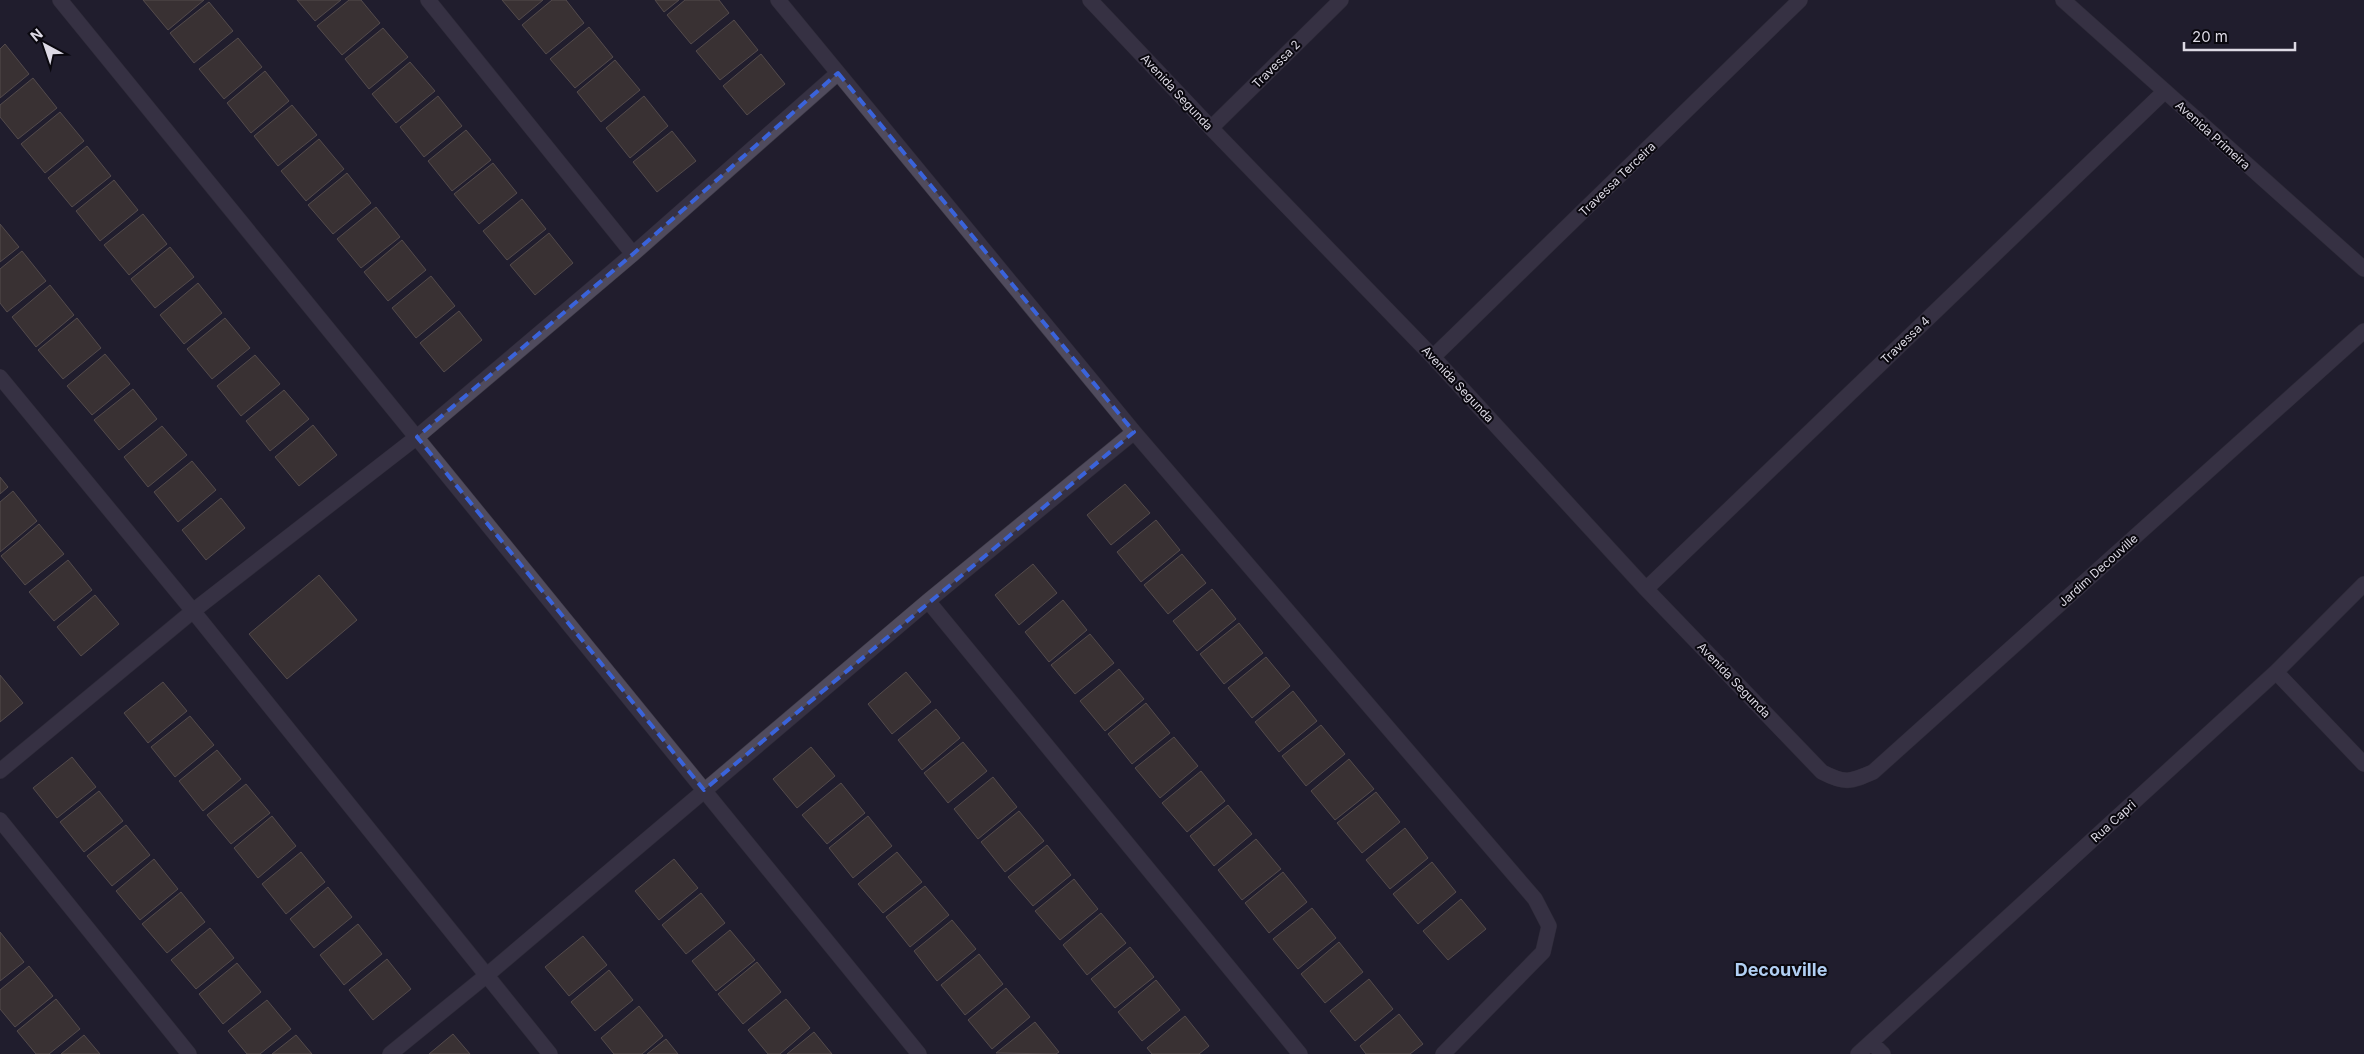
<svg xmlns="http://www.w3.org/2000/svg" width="2364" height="1054" font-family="Inter,sans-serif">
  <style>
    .building { fill: #584b3b; stroke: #908271 }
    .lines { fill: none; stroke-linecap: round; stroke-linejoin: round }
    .minor-casing { stroke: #3d3a46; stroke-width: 16 }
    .minor { stroke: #504b5d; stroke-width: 15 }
    .marked { fill: none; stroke: #3a63da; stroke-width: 4; stroke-dasharray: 10 6; stroke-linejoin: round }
    .labels { text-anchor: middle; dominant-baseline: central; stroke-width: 4; stroke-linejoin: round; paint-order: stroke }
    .street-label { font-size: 12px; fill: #dddae5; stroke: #0a080f }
    .district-label { font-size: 18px; font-weight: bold; fill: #b1cff3; stroke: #0a080f }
  </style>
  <rect width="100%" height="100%" fill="#211d2d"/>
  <path class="building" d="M143 0H204L168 30Z
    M297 0H341L315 21Z
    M349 0H361L380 23 342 55 317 26Z
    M502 0H543L519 20Z
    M552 0H566L584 23 546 54 522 25Z
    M655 0H679L664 12Z
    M685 0H719L729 13 691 44 667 15Z
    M209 2 233 31 194 63 170 33Z
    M734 20 758 50 720 80 696 51Z
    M589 27 613 57 575 88 550 59Z
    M383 28 408 57 369 89 345 59Z
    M238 38 262 67 224 99 199 69Z
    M5 44 29 74 0 98V49Z
    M761 54 785 84 747 115 723 86Z
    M615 60 640 90 601 122 577 92Z
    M410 62 435 91 396 123 372 94Z
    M265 71 289 101 251 133 227 103Z
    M33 78 57 108 18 139 0 117V105Z
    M438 96 462 126 424 157 400 127Z
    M644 96 668 126 630 158 606 128Z
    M292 105 317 135 278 166 254 136Z
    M60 112 84 141 45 173 21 144Z
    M466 130 491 160 452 191 428 161Z
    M672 131 696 161 657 192 633 162Z
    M319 139 344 169 306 201 281 171Z
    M87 146 111 176 72 207 48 178Z
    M493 163 517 193 479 224 454 194Z
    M347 173 371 203 333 234 308 205Z
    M114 180 138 210 100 241 76 211Z
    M522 199 546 229 507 260 483 231Z
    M376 207 400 237 361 268 337 239Z
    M143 214 167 244 129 275 104 245Z
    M0 224 19 247 0 262Z
    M549 233 573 263 535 295 510 265Z
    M402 240 426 270 388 301 364 272Z
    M170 247 194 277 155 308 131 279Z
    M22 251 46 281 7 312 0 303V269Z
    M431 276 455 306 416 338 392 308Z
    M198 283 222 313 184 344 160 315Z
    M50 285 74 315 36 347 12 317Z
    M459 311 482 340 444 372 420 343Z
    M77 318 101 348 63 379 38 350Z
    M225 318 250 348 212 379 187 349Z
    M105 354 130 384 92 415 67 386Z
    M255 355 280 384 241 416 217 386Z
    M133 389 157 419 119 450 94 420Z
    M284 390 309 419 270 451 246 421Z
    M313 425 337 455 299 486 275 457Z
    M162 426 187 455 148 487 124 457Z
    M192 461 216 490 178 522 154 492Z
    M0 477 8 487 0 494Z
    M1125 484 1150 513 1111 545 1087 515Z
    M13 491 37 521 0 552V502Z
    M221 498 245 528 206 560 182 530Z
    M1156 520 1180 550 1141 582 1117 552Z
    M39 524 64 554 25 585 1 556Z
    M1182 554 1206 583 1168 614 1144 585Z
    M68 560 92 590 54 621 29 592Z
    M1033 564 1057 593 1019 625 995 595Z
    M319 575 357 620 287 679 249 634Z
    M1212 589 1236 619 1197 651 1173 621Z
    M95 595 119 624 81 656 57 627Z
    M1063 600 1087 630 1049 662 1025 632Z
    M1239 623 1263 653 1224 684 1200 654Z
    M1090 634 1114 663 1075 694 1051 665Z
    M1266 657 1290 686 1252 718 1228 688Z
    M1119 669 1144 699 1105 731 1080 701Z
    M906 672 931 702 892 734 868 704Z
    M0 675 23 703 0 722Z
    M163 682 187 711 148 743 124 713Z
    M1293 691 1317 721 1279 752 1255 722Z
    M1146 703 1170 733 1132 764 1108 734Z
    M936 709 960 738 922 770 898 740Z
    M190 716 214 745 175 777 151 747Z
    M1321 725 1345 754 1306 786 1282 756Z
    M1174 737 1198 766 1160 798 1135 768Z
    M963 742 987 771 948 803 924 773Z
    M811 747 835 776 797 808 773 779Z
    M217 750 241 779 203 811 179 781Z
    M72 757 96 787 57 818 33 788Z
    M1349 759 1374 789 1335 820 1311 791Z
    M1201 771 1225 801 1187 832 1162 803Z
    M993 777 1017 807 978 839 954 809Z
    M841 783 865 813 827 844 802 815Z
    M246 784 270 813 231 844 207 815Z
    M99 791 123 821 84 852 60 822Z
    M1376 792 1400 822 1362 853 1337 823Z
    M1228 805 1252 834 1214 866 1190 836Z
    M1019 811 1044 841 1005 872 981 842Z
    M272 816 296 846 258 878 234 848Z
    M868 816 892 846 853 878 829 848Z
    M126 825 150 855 112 886 87 856Z
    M1405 828 1428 858 1390 889 1366 860Z
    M1256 839 1281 869 1242 900 1218 870Z
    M1047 845 1071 875 1033 906 1008 877Z
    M301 852 325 882 286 914 262 884Z
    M897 852 922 882 883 913 858 884Z
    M154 859 178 889 140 920 116 891Z
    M674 859 698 888 659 920 635 891Z
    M1432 862 1456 892 1418 924 1393 894Z
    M1283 872 1307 902 1269 933 1245 903Z
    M1074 879 1098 909 1060 940 1035 911Z
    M925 886 949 915 910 947 886 917Z
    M328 887 352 917 314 948 290 919Z
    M181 892 205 922 167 953 142 924Z
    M701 893 725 923 686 954 662 925Z
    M1461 899 1486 929 1448 960 1423 931Z
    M1312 908 1336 938 1298 969 1273 939Z
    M1101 913 1126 943 1087 975 1063 945Z
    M952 920 976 949 937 981 914 951Z
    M358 924 382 954 344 985 320 955Z
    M210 928 234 958 196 989 171 960Z
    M730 930 755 960 716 991 692 961Z
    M0 932 24 962 0 981Z
    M583 936 607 965 569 996 545 967Z
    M1339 942 1363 972 1325 1003 1301 974Z
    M1130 947 1154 977 1115 1008 1091 979Z
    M979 954 1003 984 965 1015 941 985Z
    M387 959 411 989 373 1020 349 990Z
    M757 962 781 992 743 1024 718 994Z
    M237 963 261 992 223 1024 199 994Z
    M29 966 53 996 15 1027 0 1009V990Z
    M609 970 633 1000 595 1031 571 1002Z
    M1369 979 1393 1009 1355 1041 1330 1011Z
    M1156 980 1180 1010 1142 1041 1118 1012Z
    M1006 988 1030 1017 992 1049 968 1020Z
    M56 999 80 1029 49 1054H36L17 1031Z
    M786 999 810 1028 780 1054H768L748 1030Z
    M267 1000 291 1029 260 1054H247L228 1031Z
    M639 1006 663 1036 642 1054H614L601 1038Z
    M1399 1014 1423 1044 1410 1054H1366L1360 1046Z
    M1185 1016 1209 1046 1199 1054H1152L1147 1048Z
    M1035 1022 1059 1052 1056 1054 996 1053Z
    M814 1032 832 1054H787Z
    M453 1034 470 1054H429Z
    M84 1035 100 1054H61Z
    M296 1035 312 1054H272Z
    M666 1039 678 1054H647Z"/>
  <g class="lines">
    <defs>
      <path id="minor" d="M60 0 919 1054
        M428 0 633 254
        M778 0 1134 432 1535 899 1549 926 1543 952 1443 1054
        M1090 0 1211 128 1433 357 1646 589 1822 772C1845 784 1850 782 1873 772L2364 331
        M2063 0 2364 269
        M1211 128 1341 0
        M1433 357 1800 0
        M0 377 193 611 550 1054
        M1646 589 2165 91
        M928 601 1300 1054
        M2276 672 2364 764
        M0 771 193 611 417 437 633 254 838 73
        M0 820 189 1054
        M1871 1042 1883 1054
        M390 1054 487 975 928 601 1134 432
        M1858 1054 2276 672 2364 584"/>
    </defs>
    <use href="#minor" class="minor-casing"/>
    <use href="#minor" class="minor"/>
  </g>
  <path d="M0 0H2364V1054H0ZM838 73 1134 432 704 790 417 437 633 254Z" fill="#211d2d" fill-opacity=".55" fill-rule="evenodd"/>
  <path class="marked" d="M838 73 1134 432 704 790 417 437 633 254Z"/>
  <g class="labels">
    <g class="street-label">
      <text transform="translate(1276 64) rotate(-45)">Travessa 2</text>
      <text transform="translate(1177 92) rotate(47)">Avenida Segunda</text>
      <text transform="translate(2213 135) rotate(42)">Avenida Primeira</text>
      <text transform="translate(1617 179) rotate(-44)">Travessa Terceira</text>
      <text transform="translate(1905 340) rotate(-44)">Travessa 4</text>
      <text transform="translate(1458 384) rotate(47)">Avenida Segunda</text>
      <text transform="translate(2098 570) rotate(-42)">Jardim Decouville</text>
      <text transform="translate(1734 680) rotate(46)">Avenida Segunda</text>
      <text transform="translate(2113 821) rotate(-42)">Rua Capri</text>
    </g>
    <g class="district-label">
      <text x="1781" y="969">Decouville</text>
    </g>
  </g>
  <g transform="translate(45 45) rotate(320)" stroke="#0a080f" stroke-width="4" paint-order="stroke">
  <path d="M0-4L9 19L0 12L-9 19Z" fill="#dddae5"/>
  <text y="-8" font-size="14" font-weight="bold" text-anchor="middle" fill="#dddae5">N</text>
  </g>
  <path d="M2184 42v8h111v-8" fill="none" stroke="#dddae5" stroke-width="2.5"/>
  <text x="2192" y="42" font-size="15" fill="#dddae5" stroke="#0a080f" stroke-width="4" paint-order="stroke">20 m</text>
</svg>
